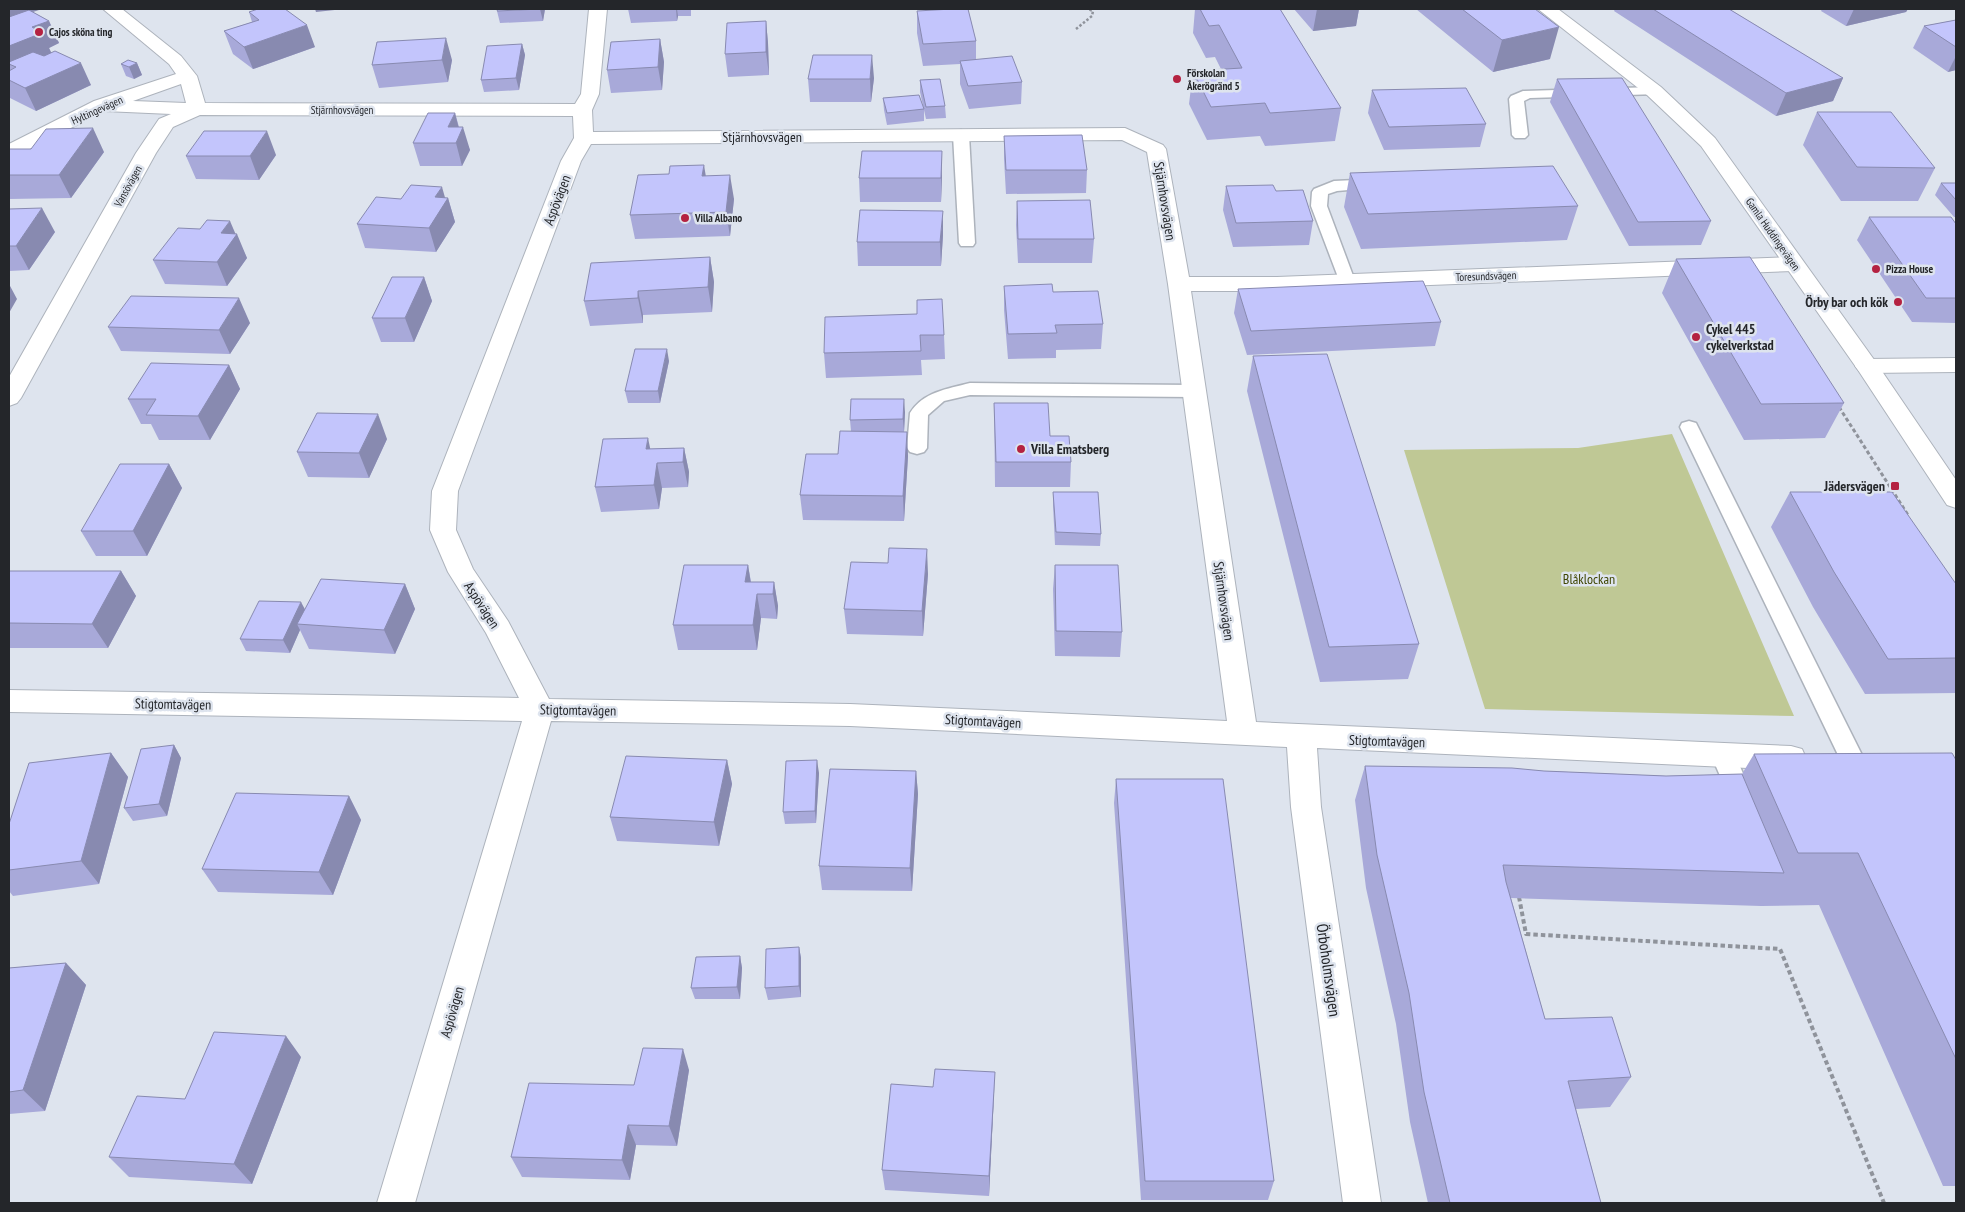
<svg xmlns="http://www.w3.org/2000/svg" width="1965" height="1212" font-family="'PT Sans Narrow',sans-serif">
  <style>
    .green { fill: #bfc895 }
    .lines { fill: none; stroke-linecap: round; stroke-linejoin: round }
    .lane-casing { stroke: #adb3bc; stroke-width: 3 }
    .street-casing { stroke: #adb3bc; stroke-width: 2 }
    .secondary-casing { stroke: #adb3bc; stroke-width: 2 }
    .path-far2 { stroke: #8f939b; stroke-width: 2.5; stroke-dasharray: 2.5 2; stroke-linecap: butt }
    .path-far1 { stroke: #8f939b; stroke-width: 3; stroke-dasharray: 4 2.5; stroke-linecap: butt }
    .path { stroke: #8f939b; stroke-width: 4; stroke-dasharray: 4.5 3; stroke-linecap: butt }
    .lane { fill: #fff; fill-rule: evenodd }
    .street { fill: #fff; fill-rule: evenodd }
    .secondary { fill: #fff; fill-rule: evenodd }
    .wall { fill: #a8a9d9 }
    .shaded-wall { fill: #888ab0 }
    .building { fill: #c3c5fc; stroke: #888ab0 }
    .poi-dot { fill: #b42241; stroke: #dee4ee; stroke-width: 2 }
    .labels { text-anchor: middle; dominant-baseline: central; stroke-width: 5; stroke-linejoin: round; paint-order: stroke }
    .far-poi-label { font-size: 11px; font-weight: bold; fill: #24262a; stroke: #dee4ee; text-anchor: start }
    .far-street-label { font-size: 11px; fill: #24262a; stroke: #dee4ee }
    .street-label { font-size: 14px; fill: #24262a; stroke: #dee4ee }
    .poi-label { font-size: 14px; font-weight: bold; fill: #24262a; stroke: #dee4ee; text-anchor: end }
    .park-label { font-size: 14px; fill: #3e4500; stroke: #dee4ee }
    .near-street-label { font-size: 16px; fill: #24262a; stroke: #dee4ee }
  </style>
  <rect width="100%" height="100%" fill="#dee4ee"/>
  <path class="green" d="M1672 434 1794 716 1485 709 1404 450 1578 448Z"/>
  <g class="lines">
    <defs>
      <path id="lane" d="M1654 87 1659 88 1661 91 1659 94 1530 98 1524 101 1528 135 1525 138H1515L1512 135 1509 99 1511 96 1523 91Z
        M961 130 966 132 969 135 975 243 973 246H961L959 243 953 135 956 132Z
        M1377 179 1383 181 1385 184 1383 187 1337 191 1328 194 1327 206 1355 281 1353 285H1341L1311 206 1312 192 1314 189 1334 181Z
        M970 383 1194 385 1201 387 1203 391 1201 395 1194 397 970 395 944 401 928 415 927 448 924 452 917 454 910 452 907 448 910 413C923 392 947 389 970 383Z
        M1689 421 1696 423 1865 761 1861 768 1853 770 1845 768 1841 761 1680 427 1682 423Z
        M1723 746 1731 748 1735 755 1755 801 1751 808 1743 811 1735 808 1731 801 1711 755 1715 748Z"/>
      <path id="street" d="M103 9H122L181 56 197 76 205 103 575 104 581 94 589 9H607L599 94 592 110 593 132 1125 128 1163 145 1166 149 1189 277H1277L1793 257 1801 259 1804 264 1801 269 1793 271 1277 291H1191L1256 722 1791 746 1802 749 1806 758 1802 767 1791 770 1317 748 1321 807 1381 1203H1343L1291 807 1287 747 850 726 551 721 415 1203H377L522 721 9 712V690L519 698 486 633 448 572 430 530 432 491 561 161 574 138 573 116 200 115 173 127 156 153 21 398 17 403 9 406V377L136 153 159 119 171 114 104 111 16 156 9 158V144L94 101 176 74 169 64ZM181 84 186 103 133 101ZM1122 140 1147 152 1168 284 1227 721 850 704 549 699 508 621 473 569 456 530 458 491 581 161 591 144Z
        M1956 358V372L1867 373 1859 371 1855 366 1859 361 1867 359Z"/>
      <path id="secondary" d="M1538 9H1558L1661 87 1715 138 1875 361 1956 480V508L1947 505 1858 370 1701 146 1647 95Z"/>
    </defs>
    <use href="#lane" class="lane-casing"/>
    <use href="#street" class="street-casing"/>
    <use href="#secondary" class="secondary-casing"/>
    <path class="path-far2" d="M1076 29 1092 16 1093 11 1088 9"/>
    <path class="path-far1" d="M1839 407 1908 515"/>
    <path class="path" d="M1519 897 1526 934 1780 949 1884 1203"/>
    <use href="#lane" class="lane"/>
    <use href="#street" class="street"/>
    <use href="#secondary" class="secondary"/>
  </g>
  <path class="wall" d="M9 9 33 12 49 21 59 43 49 48 51 53 91 85 36 111 10 98 9 96Z
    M545 9 543 21 500 23 497 11Z
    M628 9H691V16H678L677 21 631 23Z
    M1195 9H1280L1341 108 1335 141 1265 146 1260 136 1207 140 1189 104 1193 71 1221 69 1215 57 1206 58 1193 33Z
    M1294 9H1359L1356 26 1313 31Z
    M1416 9H1535L1550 59 1493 72Z
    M1615 9H1729L1843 78 1833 101 1776 116 1614 11Z
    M1822 9H1908L1906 12 1846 26 1821 11Z
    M917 11 976 41V60L1022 82 1021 104 969 109 960 84V64L923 66 917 33Z
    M249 12 315 47 253 69 233 54 224 31 252 22Z
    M1956 20V70L1948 72 1913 48 1924 26Z
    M766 21 768 43 769 75 728 77 725 54Z
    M660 39 664 62 662 90 611 93 607 70Z
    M377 42 452 60 448 82 379 88 372 65Z
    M522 44 525 55 519 90 484 92 481 80Z
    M137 63 142 75 134 79 126 76 121 64Z
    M874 78 871 102H810L808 79Z
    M1557 79 1711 221 1701 245 1629 246 1550 102Z
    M920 80 945 106 946 118 926 119 920 92Z
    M1372 90 1486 124 1480 147 1384 150 1368 113Z
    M883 98 924 109V121L887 125 884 110Z
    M1817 112 1935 168 1918 201H1841L1803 145Z
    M455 113 459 127 470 150 462 166H420L413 143Z
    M1004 136 1087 170 1086 193 1006 194 1004 159Z
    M9 150 104 152 71 198 9 199Z
    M276 155 259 180 196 179 186 156Z
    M1350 173 1578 206 1567 240 1361 249 1344 207Z
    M942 175 941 202H860L859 178Z
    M706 176 734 199 730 236 635 239 630 215Z
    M1941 183H1956V217H1954L1935 195Z
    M1226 186 1276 191 1313 221 1309 245 1233 247 1223 210Z
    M448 198 455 222 436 252 365 248 357 224 401 199Z
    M1017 201 1094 239 1092 263H1018L1016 225Z
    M9 209 55 232 29 270 9 271Z
    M1869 217 1956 224V323L1912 322 1857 240Z
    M235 234 247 258 227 286 165 284 153 260Z
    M943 235 941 266H858L857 242Z
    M710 257 714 282 712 312 643 315V323L590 326 584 301Z
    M1676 259 1844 403 1825 438 1744 440 1662 293Z
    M424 277 432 301 414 342H381L372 318Z
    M1004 286 1053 292 1103 324 1101 349 1056 350V358L1008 359 1004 310Z
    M1238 289 1441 322 1435 346 1247 355 1234 313Z
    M917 314 944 335 945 359 921 360 922 375 826 378 824 353Z
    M250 323 230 354 121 351 108 327Z
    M1253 356 1419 644 1408 679 1320 682 1247 391Z
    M669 361 660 403H628L625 391Z
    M229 365 240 389 210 440H159L151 424H141L128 399Z
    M994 403 1050 436 1071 462 1070 487H995Z
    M905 412 904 432 908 456 904 521 803 520 800 495 838 454 851 431 850 420Z
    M387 439 369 478 308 477 297 452Z
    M684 448 689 472 688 487 662 488 659 509 601 512 595 487 650 449Z
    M169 464 182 488 147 556H96L81 531Z
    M1053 492 1101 534 1100 546 1055 545 1053 505Z
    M1790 492 1956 584V693L1865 694 1813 607 1771 527Z
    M748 565 751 582H774L778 606 777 619 761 618 757 650H678L673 625Z
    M1055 565 1122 632 1120 657 1055 656 1053 589Z
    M9 571H121L136 596 108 648H9Z
    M928 574 923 636 847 634 844 609Z
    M405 584 415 609 395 654 309 649 300 630 290 653 246 651 240 639 305 609Z
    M174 745 181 758 167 816 133 821 124 808Z
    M111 753 128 777 99 884 13 896 9 891V824Z
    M1754 754 1956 760V1186H1943L1819 905 1761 906 1511 898 1545 1019 1631 1077 1610 1107 1576 1109 1601 1203H1428L1410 1122 1396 1024 1366 888 1355 800 1365 766 1544 771 1666 776 1742 774Z
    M727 760 732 784 719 846 617 841 610 817Z
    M916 771 918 794 912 891 822 890 819 866Z
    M819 773 816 823 785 824 783 812Z
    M1116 779 1274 1181 1268 1200H1141L1114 803Z
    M349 796 361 820 333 895 218 892 202 869Z
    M799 947 801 958V997L768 1000 765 988Z
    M740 956 742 968 740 999H695L691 988Z
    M66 963 86 985 45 1111 9 1114V968Z
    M301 1057 252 1184 129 1177 109 1157 185 1099Z
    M689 1070 677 1146 636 1145 630 1180 522 1177 511 1157 634 1085Z
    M994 1094 989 1196 885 1190 882 1170Z"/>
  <path class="shaded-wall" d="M9 9H42L9 20Z
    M315 9H344L316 12Z
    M540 9H545L543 21Z
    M676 9H677L678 16 677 21Z
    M1317 9H1359L1356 26 1313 31Z
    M1854 9H1908L1906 12 1846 26Z
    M49 21 59 43 49 48 53 56 16 67 9 64V46L32 27Z
    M766 21 768 43 769 75 766 52Z
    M307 25 315 47 253 69 244 47Z
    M1559 27 1550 59 1493 72 1502 40Z
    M446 38 452 60 448 82 442 60Z
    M660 39 664 62 662 90 658 67Z
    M522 44 525 55 519 90 516 78Z
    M872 55 874 78 871 102 870 79Z
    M1956 56V70L1948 72Z
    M81 63 91 85 36 111 25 88Z
    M137 63 142 75 134 79 129 67Z
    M1843 78 1833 101 1776 116 1786 93Z
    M455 113 460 133 463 127 470 150 462 166 456 143 448 127Z
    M93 128 104 152 71 198 59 175Z
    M267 131 276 155 259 180 250 156Z
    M942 151V175L941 202V178Z
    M704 165 708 189 702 176Z
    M730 175 734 199 730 236 726 212Z
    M442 187 446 201 448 198 455 222 436 252 429 228 435 197Z
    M42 208 55 232 29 270 16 246Z
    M943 211V235L941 266 940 242Z
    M230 221 236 235 237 234 247 258 227 286 217 262 221 233Z
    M710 257 714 282 712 312 708 287Z
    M424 277 432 301 414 342 405 318Z
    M9 284 17 299 9 313Z
    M638 291 643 315V323L638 298Z
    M239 298 250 323 230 354 219 330Z
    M667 349 669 361 660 403 658 391Z
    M229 365 240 389 210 440 198 416Z
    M904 399 905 412 904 432 903 419Z
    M378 414 387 439 369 478 359 453Z
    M907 432 908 456 904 521 903 496Z
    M648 438 653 462 646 449Z
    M684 448 689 472 688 487 683 462Z
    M657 463 662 488 659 509 654 485Z
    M169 464 182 488 147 556 133 531Z
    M927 549 928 574 923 636 922 611Z
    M748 565 752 590 745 582Z
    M121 571 136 596 108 648 92 624Z
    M774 582 778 606 777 619 773 594Z
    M405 584 415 609 395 654 384 630Z
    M757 594 761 618 757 650 753 625Z
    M301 602 308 615 297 624 300 630 290 653 283 640Z
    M174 745 181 758 167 816 159 804Z
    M111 753 128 777 99 884 81 861Z
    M727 760 732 784 719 846 714 822Z
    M817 760 819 773 816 823 815 811Z
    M916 771 918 794 912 891 910 868Z
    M349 796 361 820 333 895 319 872Z
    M799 947 801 958V997L799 986Z
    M740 956 742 968 740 999 737 987Z
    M66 963 86 985 45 1111 23 1090Z
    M286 1036 301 1057 252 1184 234 1164Z
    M683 1049 689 1070 677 1146 669 1126Z
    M995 1072 994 1094 989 1196V1176Z
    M628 1125 636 1145 630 1180 622 1160Z"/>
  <path class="building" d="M258 9H285L307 25 244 47 224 31 259 20 249 12Z
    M498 9H540L497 11Z
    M952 9H968L976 41 923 44 917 11Z
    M1200 9H1280L1341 108 1270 113 1265 103 1211 107 1193 71 1242 68 1219 25 1209 26Z
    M1462 9H1535L1559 27 1502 40Z
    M1653 9H1729L1843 78 1786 93Z
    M29 10 49 21 32 27 42 33 9 46V17Z
    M1956 20V47L1924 26Z
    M766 21V52L725 54 727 23Z
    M446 38 442 60 372 65 377 42Z
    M660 39 658 67 607 70 611 42Z
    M522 44 516 78 481 80 487 46Z
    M55 51 81 63 25 88 9 80V71L16 67 9 64V62L33 52 44 56Z
    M813 55H872L870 79H808Z
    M1012 56 1022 82 968 86 960 61Z
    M128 60 137 63 129 67 121 64Z
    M1622 78 1711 221 1638 222 1557 79Z
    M940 79 945 106 926 107 920 80Z
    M1466 88 1486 124 1389 127 1372 90Z
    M919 95 924 109 887 113 883 98Z
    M1817 112H1891L1935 168 1857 167Z
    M428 113H455L448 127H463L456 143H413Z
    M93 128 59 175H9V150L10 149H31L46 129Z
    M204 131H267L250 156H186Z
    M1082 135 1087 170H1006L1004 136Z
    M862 151H942L941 178H859Z
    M704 165 702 176 730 175 726 212 630 215 638 175 669 174 670 166Z
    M1553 166 1578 206 1368 214 1350 173Z
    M1941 183H1956V200Z
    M411 185 442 187 435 197 448 198 429 228 357 224 376 197 401 199Z
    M1273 185 1276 191 1303 190 1313 221 1236 223 1226 186Z
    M1090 200 1094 239H1018L1017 201Z
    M42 208 16 246H9V209Z
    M860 210 943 211 940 242H857Z
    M1869 217H1951L1956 224V298H1926Z
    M207 220 230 221 221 233 237 234 217 262 153 260 178 228 200 229Z
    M710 257 708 287 638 291V298L584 301 591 263Z
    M1750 257 1844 403 1761 404 1676 259Z
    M392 277H424L405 318H372Z
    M1423 281 1441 322 1251 331 1238 289Z
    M1052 284 1053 292 1098 291 1103 324 1055 325 1057 333 1008 334 1004 286Z
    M131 296 239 298 219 330 108 327Z
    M942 299 944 335H920L921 351 824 353 825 317 917 314V300Z
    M635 349H667L658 391H625Z
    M1327 354 1419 644 1329 647 1253 356Z
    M151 363 229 365 198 416 146 415 156 399H128Z
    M851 399H904L903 419 850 420Z
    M994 403H1048L1050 436H1069L1071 462H996Z
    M317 413 378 414 359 453 297 452Z
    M840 431 907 432 903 496 800 495 806 454H838Z
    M648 438 646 449 684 448 683 462 657 463 654 485 595 487 603 439Z
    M120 464H169L133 531H81Z
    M1053 492H1098L1101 534 1056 532Z
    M1790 492H1892L1956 584V658L1888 659 1834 572Z
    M889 548 927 549 922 611 844 609 851 562 888 563Z
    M684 565H748L745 582H774L773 594H757L753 625H673Z
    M1055 565H1118L1122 632 1056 631Z
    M9 571H121L92 624 9 623Z
    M321 579 405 584 384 630 297 624Z
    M259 601 301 602 283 640 240 639Z
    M174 745 159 804 124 808 141 749Z
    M111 753 81 861 9 870V824L29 763Z
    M1952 753 1956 760V1059L1858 853H1798L1754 754Z
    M626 756 727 760 714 822 610 817Z
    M817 760 815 811 783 812 786 761Z
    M1365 766 1512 768 1544 771 1666 776 1742 774 1784 873 1503 865 1506 882 1545 1019 1612 1017 1631 1077 1568 1081 1601 1203H1450L1424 1092 1409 993 1377 855Z
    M830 769 916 771 910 868 819 866Z
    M1116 779H1223L1274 1181H1145Z
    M236 793 349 796 319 872 202 869Z
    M799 947V986L765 988 766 949Z
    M740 956 737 987 691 988 696 957Z
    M66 963 23 1090 9 1092V968Z
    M214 1032 286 1036 234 1164 109 1157 137 1096 185 1099Z
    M643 1048 683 1049 669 1126 628 1125 622 1160 511 1157 529 1083 634 1085Z
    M935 1069 995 1072 989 1176 882 1170 891 1084 933 1087Z"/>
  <g class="poi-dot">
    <circle cx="39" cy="32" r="5"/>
    <circle cx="1177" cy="79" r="5"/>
    <circle cx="685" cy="218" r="5"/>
    <circle cx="1876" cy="269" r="5"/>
    <circle cx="1898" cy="302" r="5"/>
    <circle cx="1696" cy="337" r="5"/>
    <circle cx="1021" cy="449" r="5"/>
    <rect x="1890" y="481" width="10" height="10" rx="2.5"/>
  </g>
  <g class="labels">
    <g class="far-poi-label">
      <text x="49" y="32">Cajos sköna ting</text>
      <text x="1187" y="73">Förskolan<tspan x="1187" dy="13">Åkerögränd 5</tspan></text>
      <text x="695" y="218">Villa Albano</text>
      <text x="1886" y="269">Pizza House</text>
    </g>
    <g class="far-street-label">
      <text transform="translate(97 110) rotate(-24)">Hyltingevägen</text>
      <text x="342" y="110">Stjärnhovsvägen</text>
      <text transform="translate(128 186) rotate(-61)">Vansövägen</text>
      <text transform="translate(1773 234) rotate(55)">Gamla Huddingevägen</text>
      <text transform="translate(1486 276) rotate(-2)">Toresundsvägen</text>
    </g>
    <g class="street-label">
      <text x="762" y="137">Stjärnhovsvägen</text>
      <text transform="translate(557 200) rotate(-69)">Aspövägen</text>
      <text transform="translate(1165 201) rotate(81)">Stjärnhovsvägen</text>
      <text transform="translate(1224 601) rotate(82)">Stjärnhovsvägen</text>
      <text transform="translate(482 605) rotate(57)">Aspövägen</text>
      <text transform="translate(173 704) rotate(1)">Stigtomtavägen</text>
      <text transform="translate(578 710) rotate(1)">Stigtomtavägen</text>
      <text transform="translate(983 721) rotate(3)">Stigtomtavägen</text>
      <text transform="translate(1387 741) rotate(2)">Stigtomtavägen</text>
      <text transform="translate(452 1012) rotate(-74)">Aspövägen</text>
    </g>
    <g class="poi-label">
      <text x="1888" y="302">Örby bar och kök</text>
      <text x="1706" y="329" text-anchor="start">Cykel 445<tspan x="1706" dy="16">cykelverkstad</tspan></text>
      <text x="1031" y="449" text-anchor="start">Villa Ematsberg</text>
      <text x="1885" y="486">Jädersvägen</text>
    </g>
    <g class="park-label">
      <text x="1589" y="579">Blåklockan</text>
    </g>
    <g class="near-street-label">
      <text transform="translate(1329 970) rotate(82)">Örboholmsvägen</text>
    </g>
  </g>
  <rect width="1965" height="1212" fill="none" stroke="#24262a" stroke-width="20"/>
</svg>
